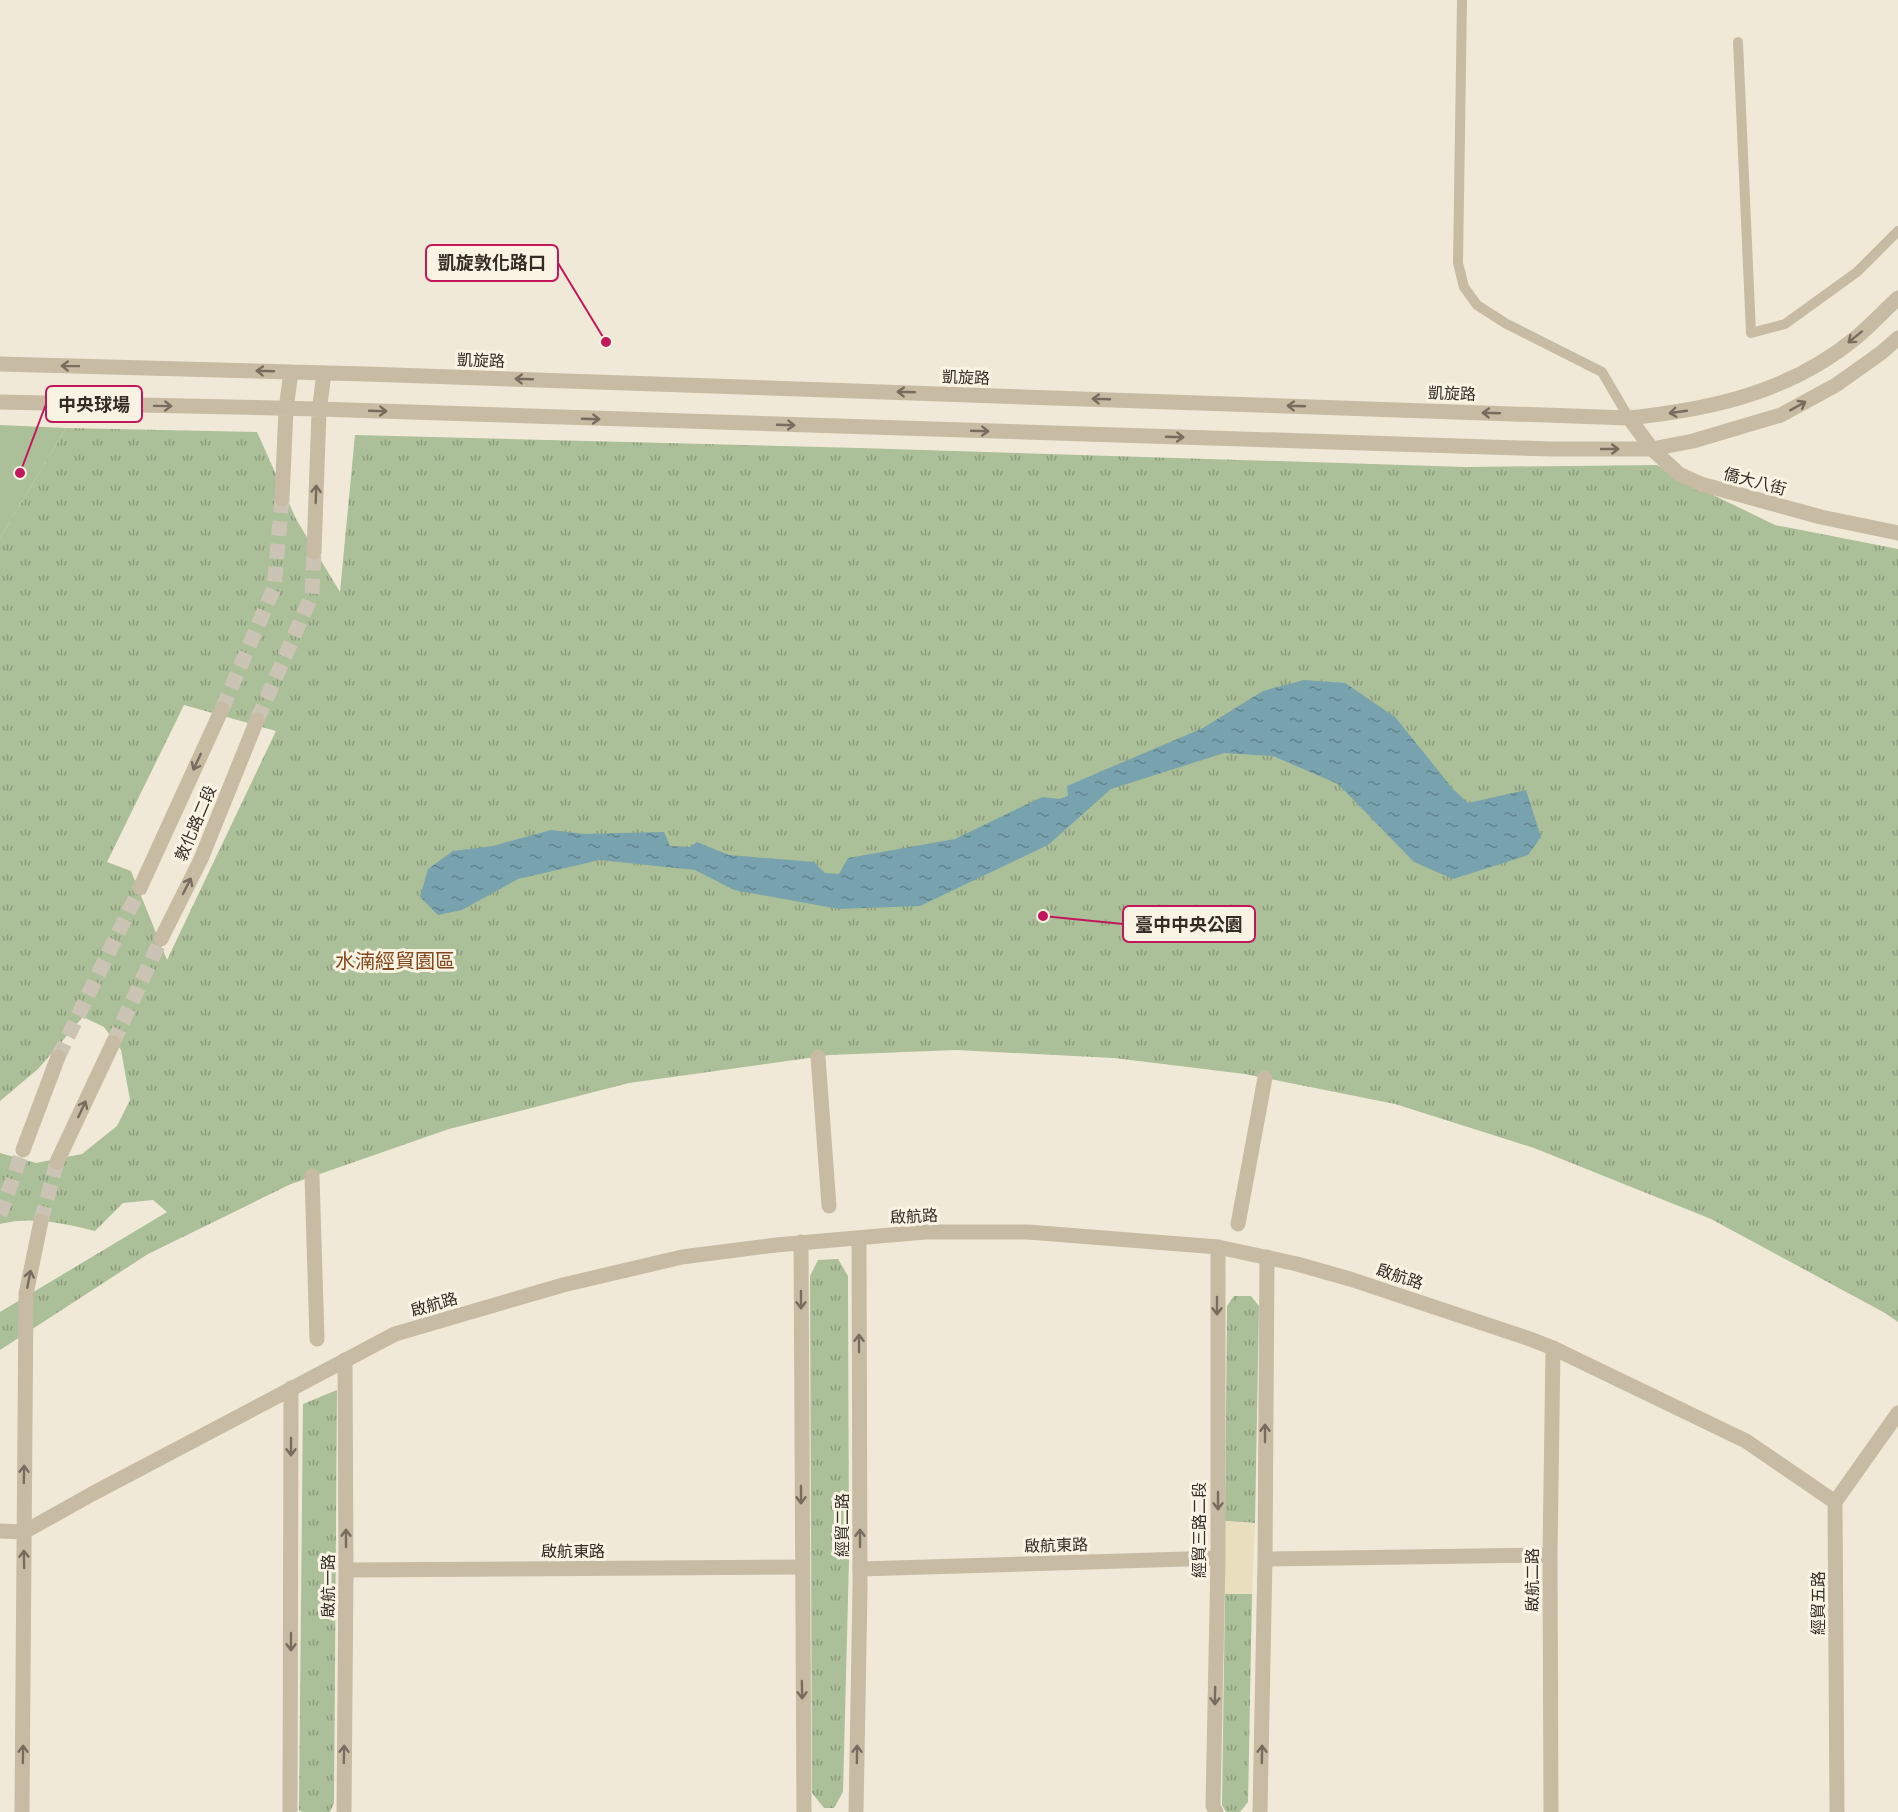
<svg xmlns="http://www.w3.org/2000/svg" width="1898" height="1812" font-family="Inter,'Noto Sans TC',sans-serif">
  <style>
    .grass { fill: url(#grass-tufts); fill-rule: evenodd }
    .garden { fill: #abbf98 }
    .plaza { fill: #e9debe }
    .water { fill: url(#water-ripples) }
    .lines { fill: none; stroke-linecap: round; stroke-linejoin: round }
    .tertiary-tunnel { stroke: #cbc3b3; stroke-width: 15; stroke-dasharray: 15 8; stroke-linecap: butt }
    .service { stroke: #c8bba4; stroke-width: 10 }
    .pedestrian { stroke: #c8bba4; stroke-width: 15 }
    .minor { stroke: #c8bba4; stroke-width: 15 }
    .tertiary { stroke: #c8bba4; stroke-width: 15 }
    .oneway { stroke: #776c5e }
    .labels { text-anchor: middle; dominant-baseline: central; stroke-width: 6; stroke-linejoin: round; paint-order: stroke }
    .street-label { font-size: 16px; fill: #342c25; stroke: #f9f3e3 }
    .quarter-label { font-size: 20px; fill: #82481f; stroke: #f9f3e3 }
    .leader { fill: none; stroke: #c2185b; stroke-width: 2 }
    .callout-dot { fill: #c2185b; stroke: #f9f3e3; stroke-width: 2 }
    .callout { fill: #f9f3e3; stroke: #c2185b; stroke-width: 2 }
    .callout-label { font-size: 18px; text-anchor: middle; font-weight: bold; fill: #342c25 }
  </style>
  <defs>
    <pattern id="grass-tufts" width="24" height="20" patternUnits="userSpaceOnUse" patternTransform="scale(1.5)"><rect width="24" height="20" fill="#abbf98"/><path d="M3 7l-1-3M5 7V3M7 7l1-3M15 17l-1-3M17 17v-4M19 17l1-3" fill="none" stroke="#8c9b7c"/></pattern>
    <pattern id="water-ripples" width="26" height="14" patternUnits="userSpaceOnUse" patternTransform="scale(1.5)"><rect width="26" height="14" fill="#77a2ae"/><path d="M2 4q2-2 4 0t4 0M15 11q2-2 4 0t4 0" fill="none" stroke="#62848d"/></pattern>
  </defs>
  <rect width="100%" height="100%" fill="#f1e9d7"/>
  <path class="grass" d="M66 428 257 432 296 519 340 592 355 435 860 448 1466 467 1657 465 1676 477 1775 525 1898 549V1322L1885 1313 1711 1219 1534 1148 1395 1104 1245 1074 1114 1058 956 1050 830 1055 629 1083 449 1129 291 1184 148 1254 0 1350V1312L167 1212 153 1200 123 1203 95 1231C63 1223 32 1216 0 1224V1153L36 1163 82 1154 117 1126 130 1100 121 1050 104 1027 83 1017 38 1069 0 1101V538ZM184 705 276 731 167 960 131 871 107 862Z
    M838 1259 848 1276 849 1560 843 1792 834 1808H824L812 1793 810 1276 818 1260Z
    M1234 1296H1251L1259 1306 1255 1523 1225 1521 1227 1306Z
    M337 1390 334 1803 330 1812H302L299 1810 303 1404Z
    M1225 1594H1252L1248 1802 1240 1812H1226L1222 1805Z"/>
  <path class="garden" d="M0 425 66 428 0 538Z"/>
  <path class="plaza" d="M1225 1521 1255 1523 1252 1594H1225Z"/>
  <path class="water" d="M1304 680 1345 683 1395 717 1453 789 1468 803 1526 790 1541 837 1528 855 1453 879 1414 862 1338 784 1273 756 1224 753 1111 789 1048 845 920 906 839 909 734 890 695 870 600 860 518 879 462 910 438 915 420 897 428 869 453 851 493 846 551 830 584 834 664 832 670 846 690 847 697 842 729 855 814 862 825 873 839 874 848 858 955 839 1042 797 1059 799 1068 796 1067 786 1203 728 1263 691Z"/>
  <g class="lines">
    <path class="tertiary-tunnel" d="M222 709 274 588 282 499
      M257 720 312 595 314 552
      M113 1043 161 939
      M58 1057 140 888
      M0 1215 23 1150
      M41 1221 57 1162"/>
    <path class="service" d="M1462 0 1458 263 1464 287 1477 305 1505 323 1602 372 1629 418
      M1738 42 1751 333 1785 324 1857 272 1898 231"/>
    <path class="pedestrian" d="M818 1057 829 1206
      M312 1176 317 1339
      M1238 1224 1265 1078"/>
    <path class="minor" d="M1629 418 1652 449 1679 474 1701 484 1821 517 1898 533
      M1265 1559 1550 1555
      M860 1569 1218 1558
      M346 1570 801 1567
      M290 1812 291 1388
      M344 1812 346 1570 345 1360
      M1216 1812 1213 1806 1218 1558V1247
      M1260 1812 1265 1559 1267 1257
      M1551 1812 1550 1555 1553 1348"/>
    <path class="tertiary" d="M0 364 366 374 1629 418C1713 409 1791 392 1858 336 1872 324 1885 310 1898 298
      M0 402 319 409 1551 449H1652L1693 441 1781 415 1836 385 1881 353 1898 338
      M282 499 286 409 291 372
      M314 552 319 412 324 373
      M140 888 222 709
      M161 939 201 859 257 720
      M23 1150 58 1057
      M57 1162 113 1043
      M801 1242 804 1812
      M0 1531 24 1532 92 1494 395 1334 563 1285 682 1257 776 1245 925 1232H1028L1218 1247 1297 1264 1350 1279 1530 1339 1553 1348 1746 1441 1835 1502
      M22 1812 26 1294 41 1221
      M856 1812 860 1590 859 1239
      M1837 1812 1835 1502 1898 1413"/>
  </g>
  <defs><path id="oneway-shaft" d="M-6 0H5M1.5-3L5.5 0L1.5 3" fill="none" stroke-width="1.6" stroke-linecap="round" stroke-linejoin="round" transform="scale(1.5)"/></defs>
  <g class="oneway">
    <use href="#oneway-shaft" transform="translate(1855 337) rotate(141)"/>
    <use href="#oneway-shaft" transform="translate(70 366) rotate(-179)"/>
    <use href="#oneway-shaft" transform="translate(265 371) rotate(-178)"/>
    <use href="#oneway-shaft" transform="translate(524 379) rotate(-178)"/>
    <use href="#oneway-shaft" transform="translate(906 392) rotate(-178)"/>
    <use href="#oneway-shaft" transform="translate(1101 399) rotate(-178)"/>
    <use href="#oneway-shaft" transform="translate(163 406) rotate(1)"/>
    <use href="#oneway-shaft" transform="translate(1296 406) rotate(-178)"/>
    <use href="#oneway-shaft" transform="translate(1798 406) rotate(-29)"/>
    <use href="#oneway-shaft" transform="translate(378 411) rotate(2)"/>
    <use href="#oneway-shaft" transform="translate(1678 412) rotate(172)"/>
    <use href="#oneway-shaft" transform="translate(1491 413) rotate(-178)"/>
    <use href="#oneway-shaft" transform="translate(591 419) rotate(2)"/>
    <use href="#oneway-shaft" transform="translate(786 425) rotate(2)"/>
    <use href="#oneway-shaft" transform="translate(980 431) rotate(2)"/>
    <use href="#oneway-shaft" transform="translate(1175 437) rotate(2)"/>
    <use href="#oneway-shaft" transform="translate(1610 449)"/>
    <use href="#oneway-shaft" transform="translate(316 494) rotate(-88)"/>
    <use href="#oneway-shaft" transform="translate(197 762) rotate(115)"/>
    <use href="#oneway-shaft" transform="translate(187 886) rotate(-63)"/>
    <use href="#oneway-shaft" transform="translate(82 1109) rotate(-65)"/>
    <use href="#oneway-shaft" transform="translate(29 1279) rotate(-79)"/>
    <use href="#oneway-shaft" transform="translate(801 1300) rotate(90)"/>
    <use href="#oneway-shaft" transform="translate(1217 1306) rotate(90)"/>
    <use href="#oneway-shaft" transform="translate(859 1343) rotate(-90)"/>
    <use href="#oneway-shaft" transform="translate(1265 1433) rotate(-90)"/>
    <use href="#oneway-shaft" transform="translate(291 1447) rotate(90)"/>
    <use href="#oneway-shaft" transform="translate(24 1474) rotate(-89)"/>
    <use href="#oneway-shaft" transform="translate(801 1495) rotate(90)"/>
    <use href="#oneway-shaft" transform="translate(1218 1501) rotate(90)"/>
    <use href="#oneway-shaft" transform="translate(346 1538) rotate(-90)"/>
    <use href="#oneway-shaft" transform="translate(860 1538) rotate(-90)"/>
    <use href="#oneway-shaft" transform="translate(24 1559) rotate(-91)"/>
    <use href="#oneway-shaft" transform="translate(291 1642) rotate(90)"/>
    <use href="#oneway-shaft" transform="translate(802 1690) rotate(89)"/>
    <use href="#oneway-shaft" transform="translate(1215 1696) rotate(91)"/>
    <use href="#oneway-shaft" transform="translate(23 1754) rotate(-89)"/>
    <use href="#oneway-shaft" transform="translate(344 1754) rotate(-89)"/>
    <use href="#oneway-shaft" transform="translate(857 1754) rotate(-89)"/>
    <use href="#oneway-shaft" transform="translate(1262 1754) rotate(-89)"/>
  </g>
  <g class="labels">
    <g class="street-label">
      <text transform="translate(481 360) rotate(2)">凱旋路</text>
      <text transform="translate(966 377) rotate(2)">凱旋路</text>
      <text transform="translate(1452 393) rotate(2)">凱旋路</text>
      <text transform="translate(1755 481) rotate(15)">僑大八街</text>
      <text transform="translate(195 823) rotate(-67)">敦化路二段</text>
      <text transform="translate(914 1216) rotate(-3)">啟航路</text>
      <text transform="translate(1400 1276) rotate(18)">啟航路</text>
      <text transform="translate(434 1304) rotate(-16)">啟航路</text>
      <text transform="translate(842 1525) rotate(-90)">經貿二路</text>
      <text transform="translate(1199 1530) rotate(-90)">經貿三路二段</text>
      <text transform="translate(1056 1545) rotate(-2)">啟航東路</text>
      <text x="573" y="1551">啟航東路</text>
      <text transform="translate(1532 1580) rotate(-90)">啟航二路</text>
      <text transform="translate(328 1586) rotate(-90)">啟航一路</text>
      <text transform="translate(1818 1603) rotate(-90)">經貿五路</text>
    </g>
    <g class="quarter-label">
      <text x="395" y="961">水湳經貿園區</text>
    </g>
  </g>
  <path class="leader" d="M606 342L558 263M20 473L46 404M1043 916L1123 924"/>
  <g class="callout-dot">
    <circle cx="606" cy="342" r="6"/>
    <circle cx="20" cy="473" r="6"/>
    <circle cx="1043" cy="916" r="6"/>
  </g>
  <g class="callout">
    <rect x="426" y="245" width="132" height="36" rx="6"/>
    <rect x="46" y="386" width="96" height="36" rx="6"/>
    <rect x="1123" y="906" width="132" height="36" rx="6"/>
  </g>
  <g class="callout-label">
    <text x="492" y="269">凱旋敦化路口</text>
    <text x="94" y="411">中央球場</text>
    <text x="1189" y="931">臺中中央公園</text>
  </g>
</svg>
